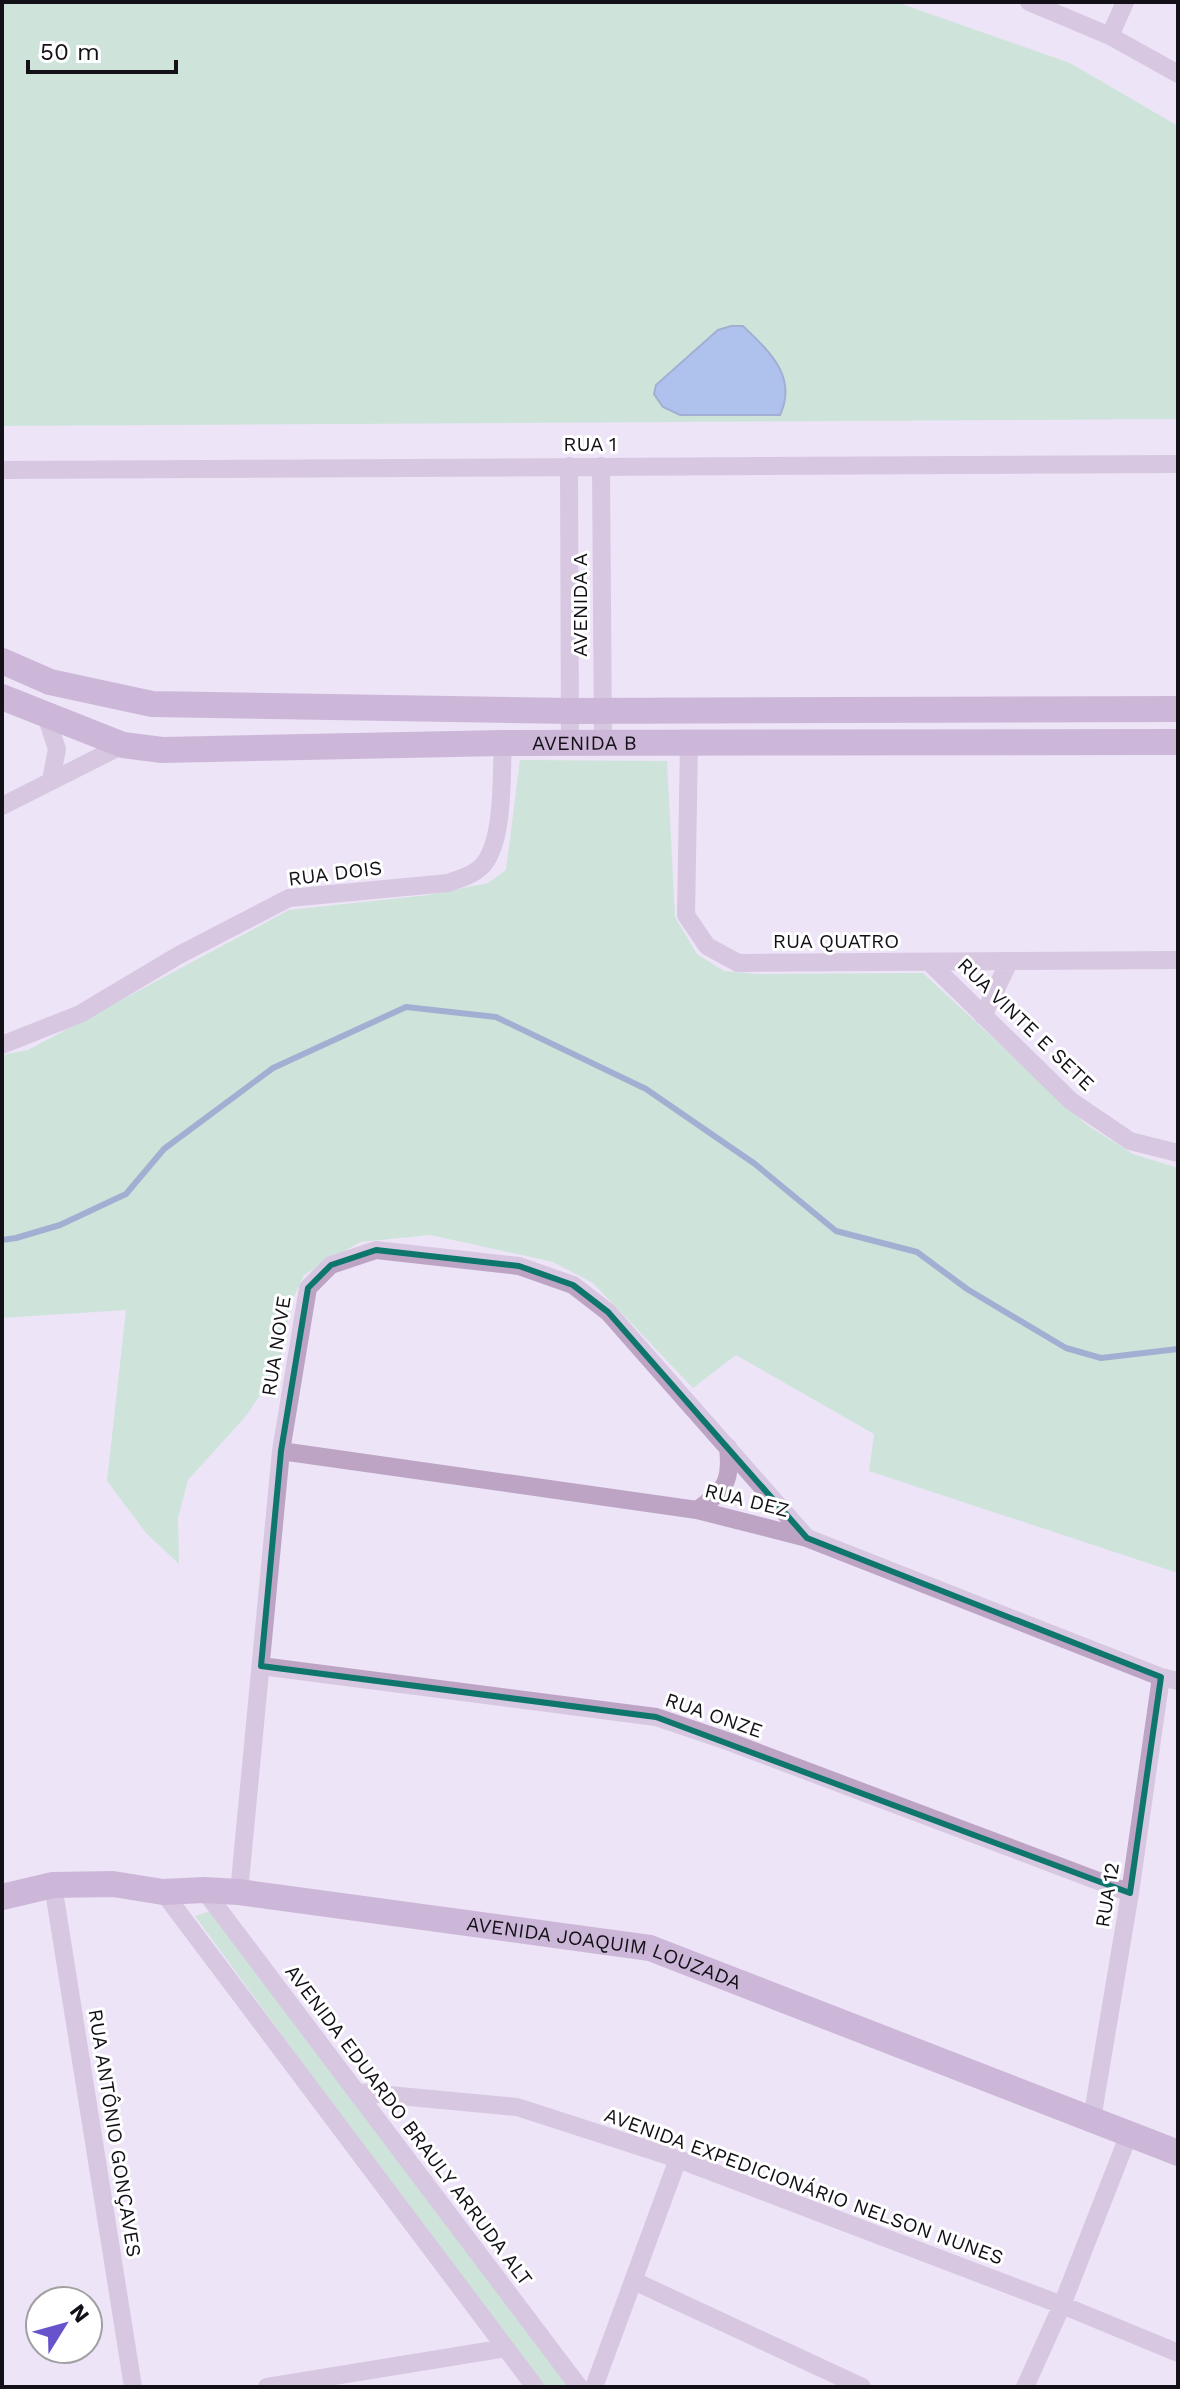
<svg xmlns="http://www.w3.org/2000/svg" width="1180" height="2389" font-family="'Work Sans',sans-serif">
  <style>
    .green { fill: #a8e5b7 }
    .water { fill: #6399e0; stroke: #4b70a4; stroke-width: 2 }
    .lines { fill: none; stroke-linecap: round; stroke-linejoin: round }
    .stream { stroke: #4b70a4; stroke-width: 6 }
    .street { stroke: #bda4c5; stroke-width: 18 }
    .secondary { stroke: #a782b2; stroke-width: 26 }
    .marked { fill: none; stroke: #0f766e; stroke-width: 6; stroke-linejoin: round }
    .labels { text-anchor: middle; dominant-baseline: central; stroke-width: 6; stroke-linejoin: round; paint-order: stroke }
    .street-label { font-size: 20px; fill: #131017; stroke: #fff }
  </style>
  <rect width="100%" height="100%" fill="#ede4f7"/>
  <path class="green" d="M2 2H896L1070 63 1178 126V419L2 426Z
    M520 760 667 761 675 917 697 954 724 971 759 974 923 973 1087 1125 1133 1154 1178 1168V1573L869 1471 874 1434 736 1355 693 1388 593 1283 553 1262 430 1235 360 1242 304 1275 291 1303 280 1365 246 1416 188 1480 178 1518 179 1564 146 1533 107 1481 126 1310 2 1318V1055L28 1050 289 910 428 895 488 883 506 870Z
    M213 1910 570 2387H541L500 2334 195 1916Z"/>
  <path class="water" d="M731 326H743C769 351 798 377 780 415H680L663 407 654 394 656 385 718 330Z"/>
  <g class="lines">
    <path class="stream" d="M2 1240 16 1238 60 1225 126 1194 164 1149 273 1068 406 1007 496 1017 646 1089 755 1164 836 1231 917 1252 967 1289 1066 1348 1101 1358 1178 1349"/>
    <path class="street" d="M1029 2 1110 36 1178 74
      M1110 36 1125 2
      M569 466 570 743
      M601 466 603 743
      M2 470 1178 464
      M46 716 57 749 51 780
      M689 743 686 915 707 946 738 963 1178 960
      M2 806 123 745
      M930 963 1071 1101 1130 1141 1178 1153
      M983 1016 1009 962
      M2 1045 80 1014 179 955 289 898 448 883C461 878 478 874 486 861 504 834 501 776 503 743
      M281 1451 697 1510 807 1538 1161 1677 1178 1681
      M697 1510C725 1490 732 1482 728 1447
      M261 1666 656 1717 730 1742 1130 1893
      M53 1885 133 2387
      M204 1890 579 2387
      M163 1892 535 2387
      M239 1892 281 1451 308 1288 331 1265 376 1250 519 1266 573 1285 608 1312 807 1538
      M357 2092 517 2107 678 2159 1062 2305 1178 2353
      M1092 2119 1130 1893 1161 1677
      M634 2281 862 2387
      M267 2387 506 2348
      M594 2387 678 2159
      M1025 2387 1062 2305 1129 2134"/>
    <g class="secondary">
      <path d="M2 661 50 682 152 704 570 711 1178 709"/>
      <path id="s1" d="M2 697 123 745 162 750 503 743 1178 742"/>
      <path id="s2" d="M2 1897 53 1885 113 1884 163 1892 204 1890 239 1892 650 1948 1178 2153"/>
    </g>
  </g>
  <path d="M0 0H1180V2389H0ZM376 1250 519 1266 573 1285 608 1312 807 1538 1161 1677 1130 1893 656 1717 261 1666 281 1451 308 1288 331 1265Z" fill="#ede4f7" fill-opacity=".55" fill-rule="evenodd"/>
  <path class="marked" d="M376 1250 519 1266 573 1285 608 1312 807 1538 1161 1677 1130 1893 656 1717 261 1666 281 1451 308 1288 331 1265Z"/>
  <g class="labels">
    <g class="street-label">
      <text x="590" y="444">RUA 1</text>
      <text transform="translate(580 605) rotate(-90)">AVENIDA A</text>
      <text stroke="none"><textPath href="#s1" startOffset="592">AVENIDA B</textPath></text>
      <text transform="translate(335 873) rotate(-7)">RUA DOIS</text>
      <text x="836" y="941">RUA QUATRO</text>
      <text transform="translate(1026 1024) rotate(44)">RUA VINTE E SETE</text>
      <text transform="translate(276 1346) rotate(-81)">RUA NOVE</text>
      <text transform="translate(747 1500) rotate(14)">RUA DEZ</text>
      <text transform="translate(714 1715) rotate(19)">RUA ONZE</text>
      <text transform="translate(1107 1895) rotate(-81)">RUA 12</text>
      <text stroke="none"><textPath href="#s2" startOffset="610">AVENIDA JOAQUIM LOUZADA</textPath></text>
      <text transform="translate(409 2125) rotate(53)">AVENIDA EDUARDO BRAULY ARRUDA ALT</text>
      <text transform="translate(115 2133) rotate(81)">RUA ANTÔNIO GONÇAVES</text>
      <text transform="translate(804 2186) rotate(20)">AVENIDA EXPEDICIONÁRIO NELSON NUNES</text>
    </g>
  </g>
  <rect width="1180" height="2389" fill="none" stroke="#131017" stroke-width="8"/>
  <g transform="translate(64 2325) rotate(53)"><circle r="38" fill="#ffffff" stroke="#a19fa2" stroke-width="2"/>
  <path d="M0-6L14 30L0 20L-14 30Z" fill="#6853cd"/>
  <text y="-12" font-size="22" font-weight="bold" text-anchor="middle" fill="#131017">N</text>
  </g>
  <path d="M28 60v12h148v-12" fill="none" stroke="#131017" stroke-width="4"/>
  <text x="40" y="60" font-size="24" fill="#131017" stroke="#ffffff" stroke-width="6" paint-order="stroke">50 m</text>
</svg>
